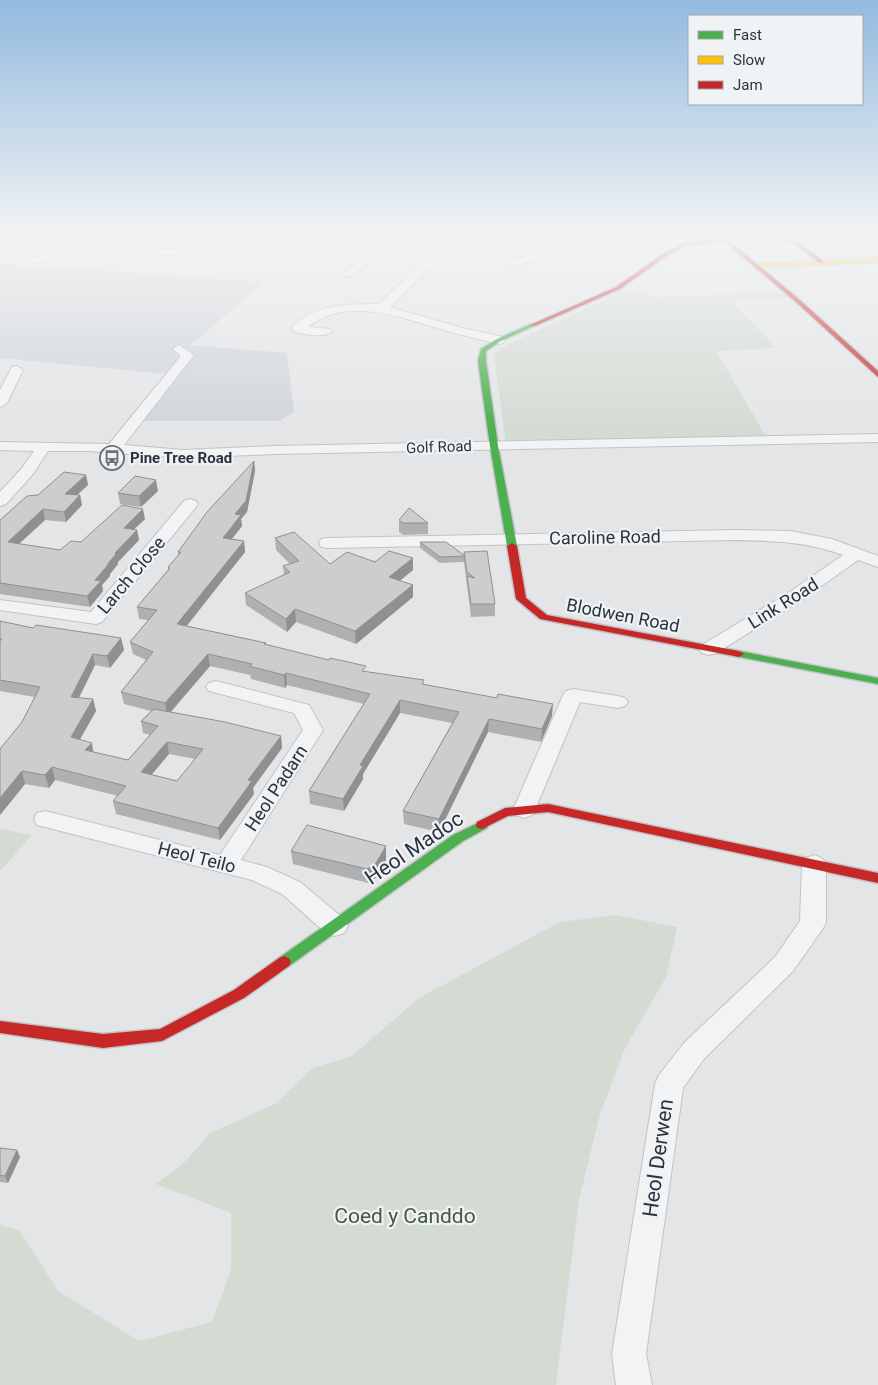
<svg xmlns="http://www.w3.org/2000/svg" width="878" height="1385" font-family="Roboto,sans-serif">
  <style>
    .built { fill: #d1d5da }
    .green { fill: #d4dbd3 }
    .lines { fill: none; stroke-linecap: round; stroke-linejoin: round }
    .street-casing { stroke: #c1c3c5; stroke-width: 2 }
    .fast-casing { stroke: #c1c3c5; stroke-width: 3 }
    .slow-casing { stroke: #c1c3c5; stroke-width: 3 }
    .jam-casing { stroke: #c1c3c5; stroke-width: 3 }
    .street { fill: #f1f3f4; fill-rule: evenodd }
    .fast { fill: #4caf50; fill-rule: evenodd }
    .slow { fill: #ffc107; fill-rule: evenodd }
    .jam { fill: #c62828; fill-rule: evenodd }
    .wall { fill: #afb0b2; fill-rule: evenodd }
    .shaded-wall { fill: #8e9091 }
    .building { fill: #cbcdcf; stroke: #8e9091; fill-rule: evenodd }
    .labels { text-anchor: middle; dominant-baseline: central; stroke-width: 4.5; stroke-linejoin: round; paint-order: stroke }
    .far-street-label { font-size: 15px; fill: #2a343f; stroke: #f0f3f6 }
    .far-poi-label { font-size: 15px; font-weight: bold; fill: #2a343f; stroke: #f0f3f6; text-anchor: start }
    .street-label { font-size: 18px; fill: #2a343f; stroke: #f0f3f6 }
    .near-street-label { font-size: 21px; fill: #2a343f; stroke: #f0f3f6 }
    .near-park-label { font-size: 21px; fill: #425a38; stroke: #f0f3f6 }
  </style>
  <rect width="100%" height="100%" fill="#e3e5e7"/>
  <path class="built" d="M0 263 17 265 25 268 42 266 262 282 257 289 190 345 287 353 294 412 279 421H126L167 374 0 358Z"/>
  <path class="green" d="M626 290 656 297 788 293 794 298 730 301 777 348 716 351 768 440 506 445 494 354 507 345Z
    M0 829 32 835 0 871Z
    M616 915 677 927 666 977 625 1048 600 1114 579 1200 556 1385H0V1225L19 1230 58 1291 139 1341 212 1322 231 1270V1213L156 1184 186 1161 210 1133 275 1104 313 1068 352 1056 419 998 560 922Z"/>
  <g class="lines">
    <defs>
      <path id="street" d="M0 235 116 244V241L139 235H158L124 245C146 247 207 257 224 245L226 235H236C232 258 216 255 197 257L0 241Z
        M374 235H384L387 243 383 250 353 276H345L344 274 345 272 375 246 377 243Z
        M449 235H460L390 307 462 328 503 337 505 340 503 343 499 344C484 340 469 337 454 333 409 321 351 293 308 327L330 329 332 332C325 338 298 335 291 329 311 304 350 304 379 304Z
        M570 235H583L547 256 511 267 506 264 507 262 539 252Z
        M633 235H649L680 248 675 251 671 250Z
        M75 249 80 252 79 254 30 264 25 261 30 258Z
        M179 345 194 355 124 445 183 450 274 446 878 434V442L274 454 183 458 88 451H48L33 474 6 504 0 506V492L22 468 34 451 0 450V442L109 444 181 356 173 349Z
        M17 366 23 370 7 403 0 407V390L12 367Z
        M190 499 196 501 198 504 196 507 102 622 96 624 0 610V600L91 612 184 501Z
        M734 530 790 531 832 539 878 556V567L858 560 803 599 716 653 709 655 702 653 699 649 702 645 791 591 843 555C804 541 775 541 734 540L327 548 321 547 319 543 321 539 327 538Z
        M216 681 309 705 323 730 241 860 267 867 300 882 344 919 348 926 344 933 335 936 326 933 282 894 252 880 45 827 37 825 34 819 37 813 45 811 220 855 303 730 294 713 209 691 206 687 209 683Z
        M573 689 618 696 625 698 628 702 625 706 618 708 580 702 535 810 532 815 524 818 516 815 513 810 563 695 566 691Z
        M814 855 822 858 826 864V923L822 930 793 971 704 1059 683 1088 646 1354 652 1385H616L612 1354 655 1084 659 1075 684 1043 775 957 800 921 802 864 806 858Z"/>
      <path id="fast" d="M531 324 536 325 501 341 486 351V361L498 446 517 546 512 549 507 546 490 446 478 361 481 349 497 339Z
        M739 651 878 678V684L735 656 734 654Z
        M482 821 487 822 488 825 487 828 463 841 289 966 284 968 279 966 277 962 279 958 453 835Z"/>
      <path id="slow" d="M878 258V262L757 268 754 266 757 264Z"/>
      <path id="jam" d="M718 235 726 237 782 236 797 241 823 261V263H819L793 243 782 240H729L801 301 878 371V377L797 303 724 241 686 246 671 253 620 289 535 326 530 325 616 287 667 251 683 243 720 238Z
        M512 543 517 546 526 598 547 615 739 651 744 654 739 657 540 619 516 599 507 546Z
        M548 804 878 873V883L548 812 508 816 482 829 477 828 476 825 477 822 505 808Z
        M284 956 289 958 291 962 289 966 244 998 162 1041 103 1048 0 1033V1021L103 1034 160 1029 234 990 279 958Z"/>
    </defs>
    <use href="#street" class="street-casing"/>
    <use href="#fast" class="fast-casing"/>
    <use href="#slow" class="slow-casing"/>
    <use href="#jam" class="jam-casing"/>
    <use href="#street" class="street"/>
    <use href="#fast" class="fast"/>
    <use href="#slow" class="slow"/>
    <use href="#jam" class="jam"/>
  </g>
  <path class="wall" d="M254 461 255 471 247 512 241 519 242 526 232 539 244 541 245 552 187 626 266 643V645L366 672 424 685 552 716 541 742 488 732 439 832 404 824 403 811 452 723 400 713 363 774V779L344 811 310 804 309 791 364 704 287 685 285 688 251 679 250 675 210 666 171 712 281 736 282 748 253 788 254 794 220 840 116 814 113 801 118 796 55 780 49 788 25 784 0 815 22 722 35 697 0 691V621L33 628 121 638 124 650 110 668 95 665 79 698 93 699 96 711 80 740 93 752 128 760 150 735 143 733 141 721 151 711 124 704 121 692 146 660 133 654 130 642 148 620 139 619 137 607 168 570V567L178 556V552ZM169 754 195 759 177 781 151 775Z
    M86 475 88 485 77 495H80L82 505 66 522 45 520 19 544 60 550 145 519 134 529 137 530 139 540 118 562V564L110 574V576L102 585 103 591 90 607 0 594V520Z
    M158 491 141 507 120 504 118 493Z
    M399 520 428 523V534L403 535 399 532Z
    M275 538 330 564 413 558V570L400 581 413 585V597L356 644 296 622 287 632 246 605 245 593 284 575 283 566 290 564 276 550Z
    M420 542 464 555V552L495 604V616L471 617 464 562 440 563 420 548Z
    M291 851 386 860 377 877 368 883 293 864Z
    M0 1148 17 1150 20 1157 8 1183 0 1182Z"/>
  <path class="shaded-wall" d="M254 461 255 471 247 512 241 519 242 526 224 549 223 538 235 514Z
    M86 475 88 485 67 504 65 494Z
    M156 480 158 491 141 507 139 496Z
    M80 495 82 505 66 522 64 512Z
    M43 509 45 520 10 552 8 542Z
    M143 509 145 519 125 538 124 528Z
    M137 530 139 540 118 562V564L110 574V576L102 585 103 591 90 607 87 596 95 580 115 553Z
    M244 541 245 552 179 635 177 624Z
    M413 558V570L389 589V577Z
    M413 585V597L356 644 355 631Z
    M295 609 296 622 287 632 286 619Z
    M121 638 124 650 110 668 107 656Z
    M93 654 95 665 73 709 71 697Z
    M208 654 210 666 167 716 165 703Z
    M286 673 287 685 285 688 284 675Z
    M93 699 96 711 74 749 71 737Z
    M400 700V713L363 774V779L344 811 343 799 360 765Z
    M553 704 552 716 541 742 542 729Z
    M489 719 488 732 439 832V819Z
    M281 736 282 748 253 788 254 794 220 840 218 828 248 780Z
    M167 742 169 754 143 785 141 772Z
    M92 743 94 756 85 750Z
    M52 767 55 780 49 788 45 775Z
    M22 771 25 784 0 815V798Z
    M386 846V860L377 877 368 883 367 869Z
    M17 1150 20 1157 8 1183 5 1176Z"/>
  <path class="building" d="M254 461 246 501 235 514 241 515 223 538 244 541 177 624 266 643 264 644 329 660 330 658 366 666 362 671 424 680 422 684 497 698 498 694 553 704 542 729 489 719 439 819 403 811 459 712 400 700 360 765 363 766 343 799 309 791 370 694 286 673 284 675 249 666 252 664 208 654 165 703 121 692 153 652 130 642 157 610 137 607 170 568 168 567 181 552H178L207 512Z
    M64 472 86 475 65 494 80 495 64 512 43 509 8 542 60 550 71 541 81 542 122 505 143 509 124 528 137 530 115 553 116 554 107 565H108L95 580 101 581 87 596 0 583V520L27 496 38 495Z
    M135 476 156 480 139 496 118 493Z
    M409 508 428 523H403L399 520Z
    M294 532 330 564 347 552 375 562 389 551 413 558 389 577 413 585 355 631 295 609 286 619 245 593 290 572 283 566 299 561 275 538Z
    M420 542H446L465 556 440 557Z
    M487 551 495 604H471L467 576 475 578 467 572 464 552Z
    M0 621 33 628 36 625 121 638 107 656 93 654 71 697 93 699 71 737 92 743 85 750 128 760 158 726 141 721 154 709 225 722 281 736 248 780 252 781 218 828 113 801 126 786 52 767 45 775 22 771 0 798V749L22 722 40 687 0 680V641L2 639H0ZM167 742 203 749 177 781 141 772Z
    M307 825 386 846 376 863 367 869 291 851Z
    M0 1148 17 1150 5 1176 0 1175Z"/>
  <linearGradient id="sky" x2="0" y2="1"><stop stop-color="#93badf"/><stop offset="0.55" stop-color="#f2f3f4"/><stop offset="1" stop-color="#f2f3f4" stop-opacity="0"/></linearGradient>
  <rect width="878" height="429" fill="url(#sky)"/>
  <defs>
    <symbol id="bus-ring" viewBox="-11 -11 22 22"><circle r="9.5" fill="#f0f3f6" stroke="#6b727a" stroke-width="1.5"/><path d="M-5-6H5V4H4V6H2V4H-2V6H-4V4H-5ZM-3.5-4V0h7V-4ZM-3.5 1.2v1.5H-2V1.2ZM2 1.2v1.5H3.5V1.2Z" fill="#6b727a"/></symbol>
  </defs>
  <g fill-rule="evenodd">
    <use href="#bus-ring" x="98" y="444" width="28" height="28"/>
  </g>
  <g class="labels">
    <g class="far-street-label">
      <text transform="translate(439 447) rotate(-2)">Golf Road</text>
    </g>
    <g class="far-poi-label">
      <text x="130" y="458">Pine Tree Road</text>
    </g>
    <g class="street-label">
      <text transform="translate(605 537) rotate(-1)">Caroline Road</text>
      <text transform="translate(131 575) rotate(-50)">Larch Close</text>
      <text transform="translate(783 603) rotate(-32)">Link Road</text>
      <text transform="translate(623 615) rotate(11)">Blodwen Road</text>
      <text transform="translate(276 788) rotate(-57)">Heol Padarn</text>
      <text transform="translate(197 857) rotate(14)">Heol Teilo</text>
    </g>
    <g class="near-street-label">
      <text transform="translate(414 848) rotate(-34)">Heol Madoc</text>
      <text transform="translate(658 1158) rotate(-82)">Heol Derwen</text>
    </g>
    <g class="near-park-label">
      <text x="405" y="1216">Coed y Canddo</text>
    </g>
  </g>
  <rect x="688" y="15" width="175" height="90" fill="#f0f3f6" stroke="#a1a7ad"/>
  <rect x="698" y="31" width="25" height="8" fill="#4caf50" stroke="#a1a7ad"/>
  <text x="733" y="40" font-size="15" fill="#2a343f">Fast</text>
  <rect x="698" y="56" width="25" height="8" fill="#ffc107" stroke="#a1a7ad"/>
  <text x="733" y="65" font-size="15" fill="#2a343f">Slow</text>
  <rect x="698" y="81" width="25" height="8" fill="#c62828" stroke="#a1a7ad"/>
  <text x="733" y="90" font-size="15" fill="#2a343f">Jam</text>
</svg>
